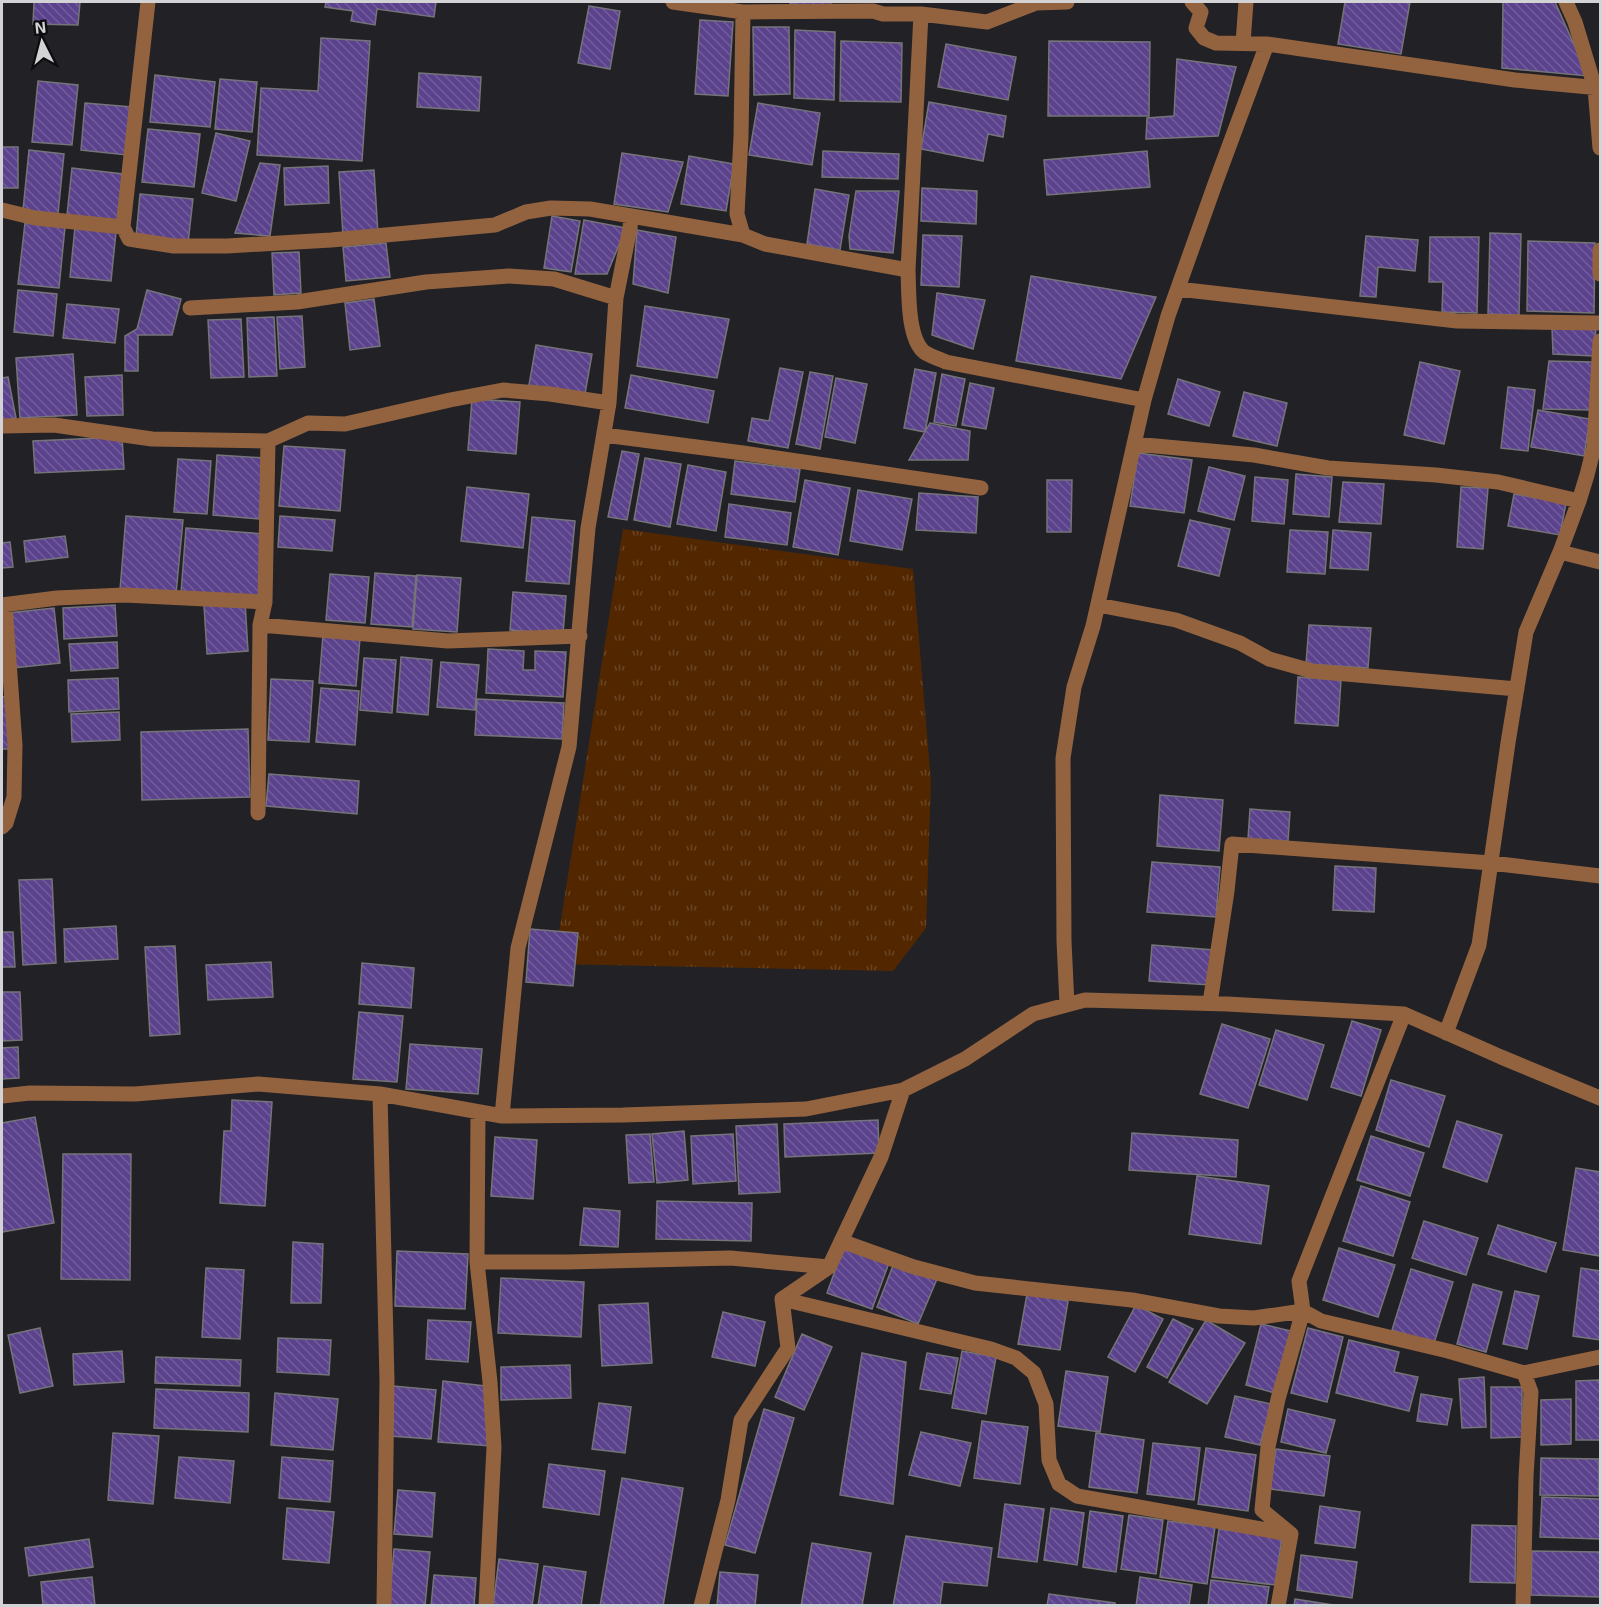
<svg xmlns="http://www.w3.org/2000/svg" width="1602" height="1607" font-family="'Exo 2',sans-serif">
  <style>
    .park { fill: url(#park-tufts) }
    .building { fill: url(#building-back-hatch); stroke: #757479; stroke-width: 1.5 }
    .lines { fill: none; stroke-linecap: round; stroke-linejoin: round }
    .minor { stroke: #93633f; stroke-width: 15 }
  </style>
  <defs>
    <pattern id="park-tufts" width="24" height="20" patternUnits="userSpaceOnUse" patternTransform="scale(1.5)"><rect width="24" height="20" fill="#522700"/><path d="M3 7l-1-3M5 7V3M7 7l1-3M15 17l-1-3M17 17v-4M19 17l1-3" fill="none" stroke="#6a4524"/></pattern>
    <pattern id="building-back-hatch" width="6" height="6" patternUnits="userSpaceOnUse" patternTransform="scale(1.5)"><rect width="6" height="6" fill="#5b428c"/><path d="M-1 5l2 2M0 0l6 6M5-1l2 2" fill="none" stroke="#725c9b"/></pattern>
  </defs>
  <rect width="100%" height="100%" fill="#222126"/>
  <path class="park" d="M623 529 913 569 931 782 926 928 893 971 554 964Z"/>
  <path class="building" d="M34 2H80L78 25 33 24Z
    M326 2H436L434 17 377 9 375 25 351 21 353 11 325 7Z
    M791 2H831L830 7 790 4Z
    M1345 2H1410L1401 54 1338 44Z
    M1503 2H1555L1588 76 1502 68Z
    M589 6 620 11 610 69 578 63Z
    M700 20 733 22 728 96 695 94Z
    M753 27H789L790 94 754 95Z
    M795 30 835 32 834 100 794 98Z
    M321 38 370 41 362 161 257 155 261 88 318 91Z
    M841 41 902 43 901 102 840 101Z
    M1049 41 1150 42 1149 116H1048Z
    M946 44 1016 57 1008 100 938 87Z
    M1177 59 1236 67 1218 136 1146 139 1147 118 1174 116Z
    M419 73 481 77 479 111 417 107Z
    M155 75 215 82 210 127 150 122Z
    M220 79 257 82 252 132 215 129Z
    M38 81 78 85 72 145 32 142Z
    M929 102 1006 116 1003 137 988 134 983 161 921 149Z
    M85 103 132 107 127 155 81 150Z
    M758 103 820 113 812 165 749 155Z
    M148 129 200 134 194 187 142 182Z
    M216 133 250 141 236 201 202 193Z
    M2 147H18V188H2Z
    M29 150 64 154 58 214 23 210Z
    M823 151 899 154 898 179 822 177Z
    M1147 151 1150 187 1047 195 1044 160Z
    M622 153 683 162 668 212 614 204Z
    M689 156 734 164 726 211 681 204Z
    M260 163 280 165 270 236 235 233Z
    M328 166 329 203 285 205 284 168Z
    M72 168 123 174 118 220 67 215Z
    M374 170 378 234 343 236 339 172Z
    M922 188 977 191 976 224 921 221Z
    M815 189 849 195 840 250 807 244Z
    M856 191H899L893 253 850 249 849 236Z
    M140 194 193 199 188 243 136 237Z
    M552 216 580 221 571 272 544 268Z
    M584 220 626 228 607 274H575Z
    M25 223 65 227 59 288 18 284Z
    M75 227 116 232 111 281 70 277Z
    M637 230 676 237 668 293 633 284Z
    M1490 233 1521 234 1519 315 1488 314Z
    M923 235 962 236 959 287 921 285Z
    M1366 236 1418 240 1415 271 1378 267 1376 297 1360 296Z
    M1430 237H1479L1477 313 1442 312 1443 282H1429Z
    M1528 241 1595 243 1594 313 1527 311Z
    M386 243 390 277 346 281 343 247Z
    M299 252 301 293 274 295 272 253Z
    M1031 276 1156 297 1121 379 1016 361Z
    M18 290 57 294 53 336 14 332Z
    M147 290 181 299 172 335H138V371H125V336L137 329Z
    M937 293 985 300 973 349 932 335Z
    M374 299 380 346 350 350 345 303Z
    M67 304 119 309 115 343 63 338Z
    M645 306 729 319 717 378 637 366Z
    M302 316 305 367 280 369 277 317Z
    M274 317 277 376 249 377 247 318Z
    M241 319 244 377 211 378 208 320Z
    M1552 328 1596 329 1593 356 1553 354Z
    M536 345 592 354 585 394 529 385Z
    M73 354 77 415 20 418 16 358Z
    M1549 361 1594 362 1590 410 1543 409Z
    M1420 362 1460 371 1444 444 1404 435Z
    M780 368 803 372 788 448 748 441 752 418 769 421Z
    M915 369 936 373 925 432 904 428Z
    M810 372 833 376 820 449 796 444Z
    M942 374 965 379 956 426 934 422Z
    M122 375 123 415 87 416 85 377Z
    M631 375 714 391 708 423 625 408Z
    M8 377 16 418 2 421V378Z
    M836 378 867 384 855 443 825 437Z
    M1178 379 1220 392 1209 426 1168 414Z
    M970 383 994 388 986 429 962 425Z
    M1508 387 1535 390 1528 451 1501 448Z
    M1244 392 1287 403 1277 446 1233 436Z
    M472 399 520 402 516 454 468 450Z
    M1538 410 1590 419 1584 456 1531 447Z
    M930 423 970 431 968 460H909Z
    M122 437 124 469 35 473 33 441Z
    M284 446 345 450 340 511 279 506Z
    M622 451 639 454 627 520 608 517Z
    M1138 453 1192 460 1184 513 1130 506Z
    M217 455 264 458 259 519 213 515Z
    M645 458 681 464 670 527 634 520Z
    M178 459 211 461 207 514 174 512Z
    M735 461 800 469 795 502 731 494Z
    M688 465 726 472 716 531 677 524Z
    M1209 467 1245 476 1234 520 1198 511Z
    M1296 474 1332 477 1329 517 1293 514Z
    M1255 477 1288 480 1284 524 1252 521Z
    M805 480 850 488 838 555 793 547Z
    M1047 480H1072L1071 532H1047Z
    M1343 482 1384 484 1381 524 1339 522Z
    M467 487 529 494 523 548 461 541Z
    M1461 487 1488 488 1483 549 1457 547Z
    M858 490 912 499 902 550 850 541Z
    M919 493 978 497 976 533 916 530Z
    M1514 494 1566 503 1560 535 1508 526Z
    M729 504 791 513 787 545 725 537Z
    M126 516 183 520 176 594 120 590Z
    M280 516 335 520 332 551 278 547Z
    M532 517 575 521 569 584 526 581Z
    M1190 520 1230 529 1219 576 1178 566Z
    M186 528 265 534 260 599 181 593Z
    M1290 530 1328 532 1325 574 1287 572Z
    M1333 530 1371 533 1368 570 1330 568Z
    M65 536 68 557 26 562 24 541Z
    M10 542 13 567 2 568V543Z
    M375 573 416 576 412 627 371 624Z
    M330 574 369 577 365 623 326 620Z
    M417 575 461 578 457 632 413 629Z
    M513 592 566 596 563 634 510 630Z
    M245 602 248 651 207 654 204 605Z
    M115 605 117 636 64 639 63 608Z
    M54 608 60 663 13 668 8 613Z
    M1309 625 1371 628 1368 668 1306 664Z
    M323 635 360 638 356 686 319 683Z
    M117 642 118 668 71 671 69 644Z
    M488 649 524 651 523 670H535V651L566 652 563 697 486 693Z
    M401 657 432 660 428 715 397 712Z
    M364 658 396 660 392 713 360 710Z
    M441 662 479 665 475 710 437 707Z
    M1298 677 1341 680 1338 726 1295 723Z
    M118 678 119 709 69 712 68 680Z
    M271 679 313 681 309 742 268 740Z
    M321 688 359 691 355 745 316 742Z
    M10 696 12 749H2V697Z
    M477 699 564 703 562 739 475 735Z
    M119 712 120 740 72 742 71 714Z
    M248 729 250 797 142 800 141 732Z
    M269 774 359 781 357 814 266 806Z
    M1160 795 1223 800 1219 851 1157 846Z
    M1250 809 1290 812 1288 841 1248 839Z
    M1152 862 1220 867 1216 917 1147 912Z
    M1335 866 1376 868 1374 912 1333 910Z
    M52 879 56 963 23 965 19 880Z
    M116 926 118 959 65 962 64 929Z
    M530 929 578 933 573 986 526 982Z
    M2 932H13L15 967H2Z
    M1152 945 1214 950 1211 985 1149 981Z
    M175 946 180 1034 150 1036 145 947Z
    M271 962 273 997 208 1000 206 965Z
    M362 963 414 968 411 1008 359 1004Z
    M2 992H20L22 1040 2 1041Z
    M359 1012 403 1016 397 1082 353 1079Z
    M1352 1021 1381 1030 1361 1096 1331 1087Z
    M1222 1024 1270 1039 1248 1108 1200 1094Z
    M1276 1030 1324 1045 1307 1100 1259 1085Z
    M410 1044 482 1049 478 1094 406 1089Z
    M18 1047 19 1078 2 1079V1048Z
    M1391 1080 1445 1096 1429 1147 1376 1130Z
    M232 1100 272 1102 265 1206 220 1203 224 1131H231Z
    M35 1117 54 1223 2 1232V1123Z
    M878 1120 879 1153 785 1157 784 1124Z
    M1457 1121 1502 1135 1487 1182 1443 1167Z
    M777 1124 780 1192 739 1194 736 1126Z
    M684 1131 688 1180 657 1183 652 1134Z
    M1132 1133 1238 1140 1236 1177 1129 1170Z
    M650 1134 654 1182 629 1183 626 1135Z
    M733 1134 736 1181 693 1184 691 1136Z
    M1371 1136 1424 1153 1410 1196 1357 1180Z
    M495 1137 537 1140 533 1199 491 1196Z
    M63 1154H131L130 1280 61 1279Z
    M1576 1168 1600 1172V1256L1563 1250Z
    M1197 1176 1269 1186 1261 1244 1189 1234Z
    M1361 1186 1410 1202 1393 1256 1343 1241Z
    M657 1201 752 1203 751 1241 656 1239Z
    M584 1208 620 1211 618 1247 580 1245Z
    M1424 1221 1478 1238 1466 1275 1412 1258Z
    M1498 1225 1556 1243 1546 1272 1488 1254Z
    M293 1242 323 1244 321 1303H291Z
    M844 1246 889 1263 872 1309 827 1293Z
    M1339 1248 1395 1265 1378 1317 1323 1300Z
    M397 1251 468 1254 465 1309 395 1306Z
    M894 1263 937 1279 918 1324 877 1307Z
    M206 1268 244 1270 240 1339 202 1337Z
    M1581 1268 1600 1271V1340L1573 1336Z
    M1411 1269 1453 1282 1434 1343 1392 1330Z
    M501 1278 584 1282 581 1337 498 1333Z
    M1473 1284 1502 1292 1486 1352 1457 1344Z
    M1515 1291 1539 1296 1527 1349 1503 1344Z
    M1027 1294 1068 1301 1060 1350 1018 1344Z
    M648 1303 652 1363 602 1366 599 1305Z
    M1136 1305 1163 1319 1135 1372 1108 1357Z
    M723 1312 765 1322 755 1366 712 1357Z
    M1173 1319 1193 1329 1167 1378 1147 1367Z
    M428 1320 471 1322 468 1362 426 1359Z
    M1206 1320 1245 1343 1207 1404 1169 1382Z
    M1261 1324 1291 1331 1275 1393 1246 1385Z
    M40 1328 53 1386 20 1393 8 1335Z
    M1308 1328 1343 1337 1327 1402 1291 1393Z
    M802 1334 832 1347 804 1410 775 1397Z
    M278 1338 331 1340 329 1375 277 1372Z
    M1349 1340 1399 1352 1394 1372 1418 1377 1409 1411 1336 1393Z
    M122 1351 124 1382 74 1385 73 1354Z
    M962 1351 996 1357 986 1414 952 1408Z
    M862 1353 906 1362 893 1504 840 1495Z
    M927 1353 958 1358 951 1394 920 1389Z
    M156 1357 241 1360 240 1386 155 1383Z
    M570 1365 571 1398 501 1400V1367Z
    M1066 1371 1108 1377 1100 1432 1058 1426Z
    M1484 1377 1486 1427 1462 1428 1459 1379Z
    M1600 1380V1440H1576V1381Z
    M443 1381 485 1386 491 1446 438 1442Z
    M393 1386 436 1390 431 1439 390 1436Z
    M1491 1387H1522V1437L1491 1438Z
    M156 1389 249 1393 248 1432 154 1428Z
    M275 1393 338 1399 333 1450 271 1445Z
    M1421 1394 1452 1399 1447 1425 1417 1421Z
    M1235 1396 1271 1404 1260 1445 1225 1437Z
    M1571 1399V1444L1541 1445V1400Z
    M599 1403 631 1407 625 1453 592 1449Z
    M764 1409 794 1418 755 1553 725 1545Z
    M1288 1409 1335 1420 1326 1453 1281 1442Z
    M982 1421 1028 1427 1020 1484 974 1478Z
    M921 1432 971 1443 960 1486 909 1475Z
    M113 1433 159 1436 153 1504 108 1500Z
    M1096 1433 1144 1440 1137 1493 1089 1487Z
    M1153 1443 1200 1448 1194 1500 1147 1494Z
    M1206 1448 1256 1455 1248 1511 1198 1504Z
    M1276 1449 1330 1456 1324 1496 1270 1489Z
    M179 1457 234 1461 230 1503 175 1498Z
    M282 1457 333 1461 330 1502 279 1498Z
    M1541 1458 1599 1459V1496L1540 1495Z
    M549 1464 605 1471 599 1515 543 1507Z
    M622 1478 683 1488 663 1606H600Z
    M398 1490 435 1493 432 1537 394 1534Z
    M1542 1497 1600 1499V1539L1540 1537Z
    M1005 1504 1044 1509 1037 1562 998 1557Z
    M1320 1506 1360 1512 1355 1548 1315 1543Z
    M287 1508 334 1512 329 1563 283 1559Z
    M1051 1508 1084 1513 1077 1565 1044 1560Z
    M1090 1511 1123 1516 1116 1572 1083 1567Z
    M1129 1515 1163 1520 1156 1574 1121 1569Z
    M1168 1521 1215 1527 1207 1584 1160 1577Z
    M1472 1525 1516 1526 1515 1583 1470 1582Z
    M1219 1529 1282 1537 1275 1585 1212 1577Z
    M906 1536 992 1548 987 1586 943 1582 940 1606H893Z
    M89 1539 93 1567 29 1576 25 1548Z
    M812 1543 871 1553 862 1606H801Z
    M394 1549 430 1552 425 1606H389Z
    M1532 1551 1600 1552V1597L1531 1595Z
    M1301 1555 1357 1562 1352 1598 1297 1590Z
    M499 1559 538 1564 532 1606H493Z
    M544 1566 586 1572 581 1606H538Z
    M720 1572 758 1575 755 1606H717Z
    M434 1575 476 1578 474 1606H431Z
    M92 1577 95 1606H43L41 1582Z
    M1140 1577 1192 1585 1189 1606H1136Z
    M1211 1580 1269 1587 1266 1606H1208Z
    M1049 1594 1115 1603V1606H1047Z
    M1295 1599 1340 1606H1294Z"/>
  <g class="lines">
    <path class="minor" d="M673 2 743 12 873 11 883 14H921L987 22 1036 3 1067 2
      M1192 2 1201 12 1196 28 1204 38 1216 43 1267 44 1515 80 1600 88
      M1566 2 1575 22 1595 88 1600 148
      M743 12 741 137 737 214 743 235 765 244 908 270
      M921 14 908 270C909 292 907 337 924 352 930 356 939 359 946 362L1144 400
      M1243 43 1246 2
      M2 210 35 218 123 227 129 239 174 246H227L331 240 495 225 526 212 551 208 590 209 743 235
      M123 227 148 2
      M1600 250V274
      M1178 289 1457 321 1600 323
      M190 308 297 302 426 282 509 276 554 279 616 298
      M2 426 54 425 152 439 268 441 308 423 345 424 450 400 503 390 550 394 609 403
      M604 435 743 453 981 488
      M1134 444 1254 455 1328 468 1436 475 1498 482 1579 501
      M1560 552 1600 562
      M2 605 57 598 124 595 265 602
      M1098 605 1176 620 1240 643 1269 659 1312 671 1517 689
      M260 625 448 641 580 636
      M258 813 260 625 265 602 268 441
      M2 827 6 823 14 797 15 745 5 605
      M1210 1003 1227 891 1232 844 1491 863 1600 876
      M1067 1005 1064 941 1063 758 1074 687 1093 626 1144 400 1168 316 1215 184 1267 44
      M1404 1014 1299 1281 1303 1311 1321 1321 1448 1351 1524 1373 1531 1392 1526 1477 1523 1606
      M1446 1033 1479 945 1508 743 1526 632 1560 552 1579 501 1587 475 1594 447 1600 341
      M380 1094 387 1381 384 1606
      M2 1096 30 1093 135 1094 258 1084 380 1094 502 1116 623 1115 806 1109 903 1090 965 1059 1033 1014 1085 1000 1227 1004 1404 1014 1501 1057 1600 1098
      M478 1112 477 1262 490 1382 494 1447 486 1606
      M502 1116 518 948 569 747 588 528 609 403 616 298 630 228 631 217
      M841 1241 914 1267 975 1283 1132 1300 1219 1316 1254 1318 1303 1311 1278 1399 1268 1447 1262 1510 1291 1534 1278 1606
      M477 1262H567L730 1258 829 1267
      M782 1299 991 1349 1016 1358 1034 1373 1046 1404 1049 1460 1059 1484 1077 1496 1289 1534
      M1524 1373 1600 1357
      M701 1606 728 1500 741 1420 788 1348 782 1299 829 1267 881 1157 903 1090"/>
  </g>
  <rect width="1602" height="1607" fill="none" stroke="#d3d2d5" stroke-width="6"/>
  <g transform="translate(42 42) rotate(354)" stroke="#0c0b0d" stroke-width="4.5" paint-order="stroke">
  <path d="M0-4.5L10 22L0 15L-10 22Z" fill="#d3d2d5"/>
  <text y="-9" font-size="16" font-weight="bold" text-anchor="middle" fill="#d3d2d5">N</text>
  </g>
</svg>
